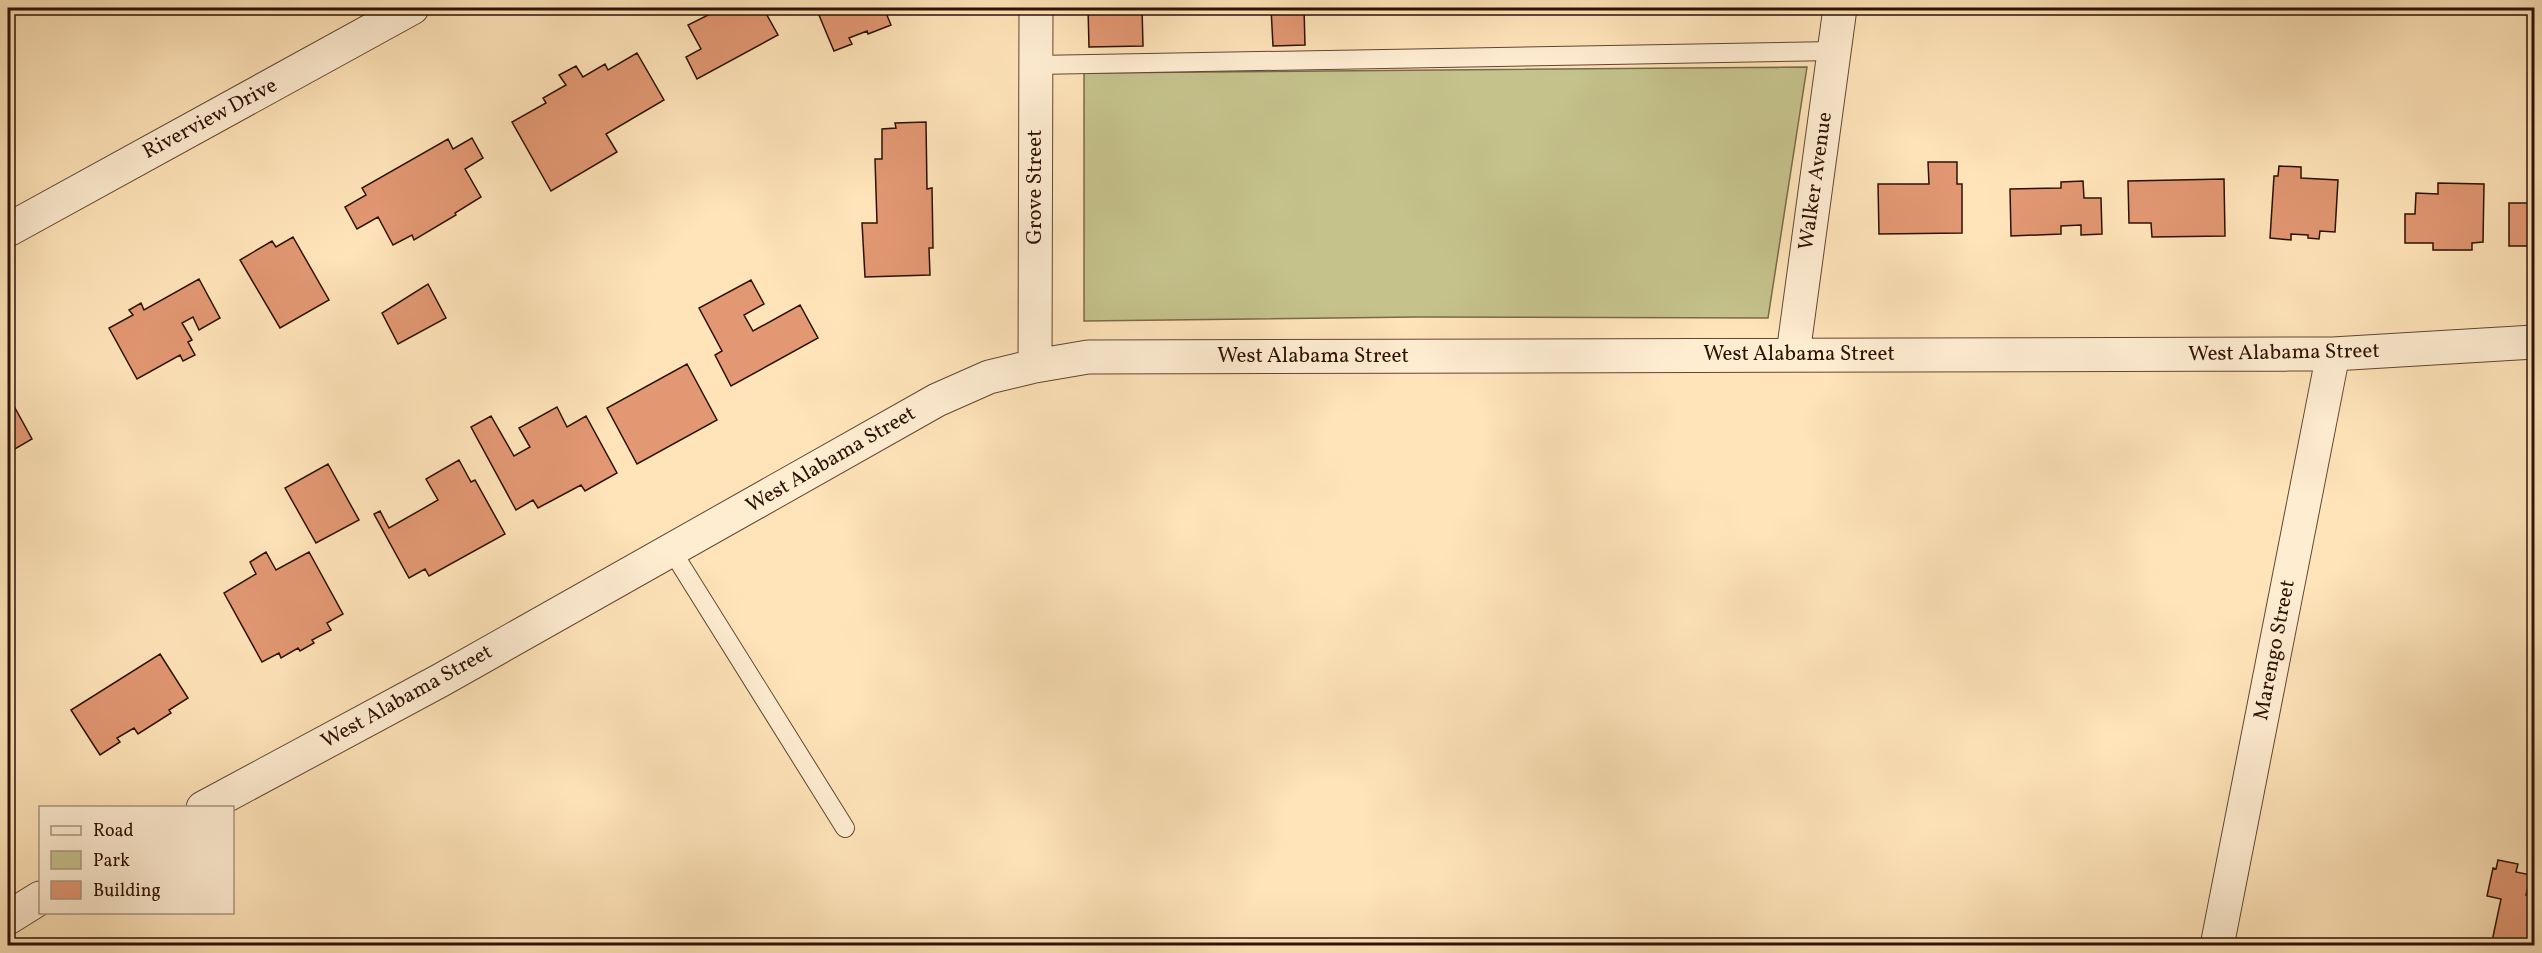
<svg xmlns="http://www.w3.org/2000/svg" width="2542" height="953" font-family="Vollkorn,serif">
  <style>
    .green { fill: #c5c28c; stroke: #7a6a48; stroke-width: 1.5 }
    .building { fill: #e29873; stroke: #2e1104; stroke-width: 1.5 }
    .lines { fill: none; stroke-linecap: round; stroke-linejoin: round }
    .service-casing { stroke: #624631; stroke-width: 20 }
    .minor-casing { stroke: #624631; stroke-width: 35 }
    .service { stroke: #ffedd2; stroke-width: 18 }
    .minor { stroke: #ffedd2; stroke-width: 33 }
    .labels { text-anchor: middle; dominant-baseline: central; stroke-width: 4.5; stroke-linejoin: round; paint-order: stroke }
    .street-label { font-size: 21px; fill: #2e1104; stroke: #ffedd2 }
  </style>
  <rect width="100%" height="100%" fill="#ffe4b9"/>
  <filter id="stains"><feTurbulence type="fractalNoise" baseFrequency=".00333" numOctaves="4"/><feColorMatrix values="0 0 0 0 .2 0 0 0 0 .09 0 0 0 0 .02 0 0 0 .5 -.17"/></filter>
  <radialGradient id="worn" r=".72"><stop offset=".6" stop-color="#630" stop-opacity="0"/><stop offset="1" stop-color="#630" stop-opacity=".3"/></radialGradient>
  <path class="green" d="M1807 67 1768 318 1417 317 1084 321V73Z"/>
  <path class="building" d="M722 8H763L778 35 697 79 686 57 701 49 688 25Z
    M816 8H884L891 25 868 34 867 31 849 38 852 44 834 51Z
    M1088 8H1142L1143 46 1089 47Z
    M1271 8H1304L1305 45 1273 46Z
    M637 53 664 100 606 134 617 152 551 191 512 122 546 103 543 98 566 85 559 75 576 66 583 77 605 64 608 70Z
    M926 122 927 189 932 188 933 248H929L930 275 865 277 862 223H877L875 159H882V129L896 128 895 123Z
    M472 138 483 158 465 169 481 197 455 213 456 215 414 240 412 235 393 245 378 217 357 229 345 207 366 195 362 188 448 139 453 149Z
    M1928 162H1957V184H1962V233L1879 234 1878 184H1929Z
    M2279 166 2301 167V178L2338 180 2335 232 2320 231 2319 239 2308 238V235L2291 234V240L2270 238 2274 176H2278Z
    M2224 179 2225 236 2152 237 2151 223H2129L2128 181Z
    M2083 181 2084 198H2101L2102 234 2081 235V225L2061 226V234L2011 236 2010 189 2061 188V182Z
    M2438 183 2484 184 2483 242 2472 243V250H2433V243H2405V214H2415L2416 193 2438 194Z
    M2509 203H2534V246H2509Z
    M293 237 329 300 280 328 240 260 272 241 276 247Z
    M199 279 220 318 199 330 193 317 182 323 192 340 188 342 195 355 183 361 180 355 137 379 109 328 133 315 129 310 141 303 144 310Z
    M751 280 764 304 744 315 753 331 800 305 818 338 731 386 715 355 722 351 699 308Z
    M428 284 446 318 398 344 382 313Z
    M687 364 717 420 637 464 607 408Z
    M9 397 32 439 8 453V398Z
    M557 407 567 427 586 416 617 473 585 491 581 485 538 508 533 500 516 510 471 427 491 416 514 456 530 447 519 428Z
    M459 460 471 482 475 480 505 534 429 576 425 569 409 578 374 514 380 511 389 528 438 500 426 479Z
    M328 464 359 520 316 543 285 488Z
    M266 552 276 570 309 552 343 614 327 623 331 630 312 640 314 643 300 651 298 648 281 658 279 653 262 662 224 593 256 574 250 562Z
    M160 654 188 698 169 710 171 713 138 734 134 728 117 738 120 742 100 755 71 710Z
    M2534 713V741L2529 740Z
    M2498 860 2518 864 2516 872 2531 875 2526 895 2534 897V946H2491L2501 899 2487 896 2493 868 2496 869Z"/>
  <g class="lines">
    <defs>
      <path id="service" d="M1035 65 1834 51
        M672 551 845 828"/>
      <path id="minor" d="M8 230 412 8
        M1793 354 1840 8
        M1035 366 1036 8
        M203 808 441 680 937 400 989 377 1035 366 1088 357 2333 354 2534 342
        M8 918 40 898
        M2217 946 2333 354"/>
    </defs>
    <use href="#service" class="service-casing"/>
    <use href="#minor" class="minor-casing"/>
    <use href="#service" class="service"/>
    <use href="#minor" class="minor"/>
  </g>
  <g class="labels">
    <g class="street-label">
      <text transform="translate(210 119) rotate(-28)">Riverview Drive</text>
      <text transform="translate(1816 181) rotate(-82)">Walker Avenue</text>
      <text transform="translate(1035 187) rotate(-90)">Grove Street</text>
      <text transform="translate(2284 353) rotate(-1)">West Alabama Street</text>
      <text x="1799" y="354">West Alabama Street</text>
      <text x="1313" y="356">West Alabama Street</text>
      <text transform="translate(831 460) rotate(-30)">West Alabama Street</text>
      <text transform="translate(2275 650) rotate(-79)">Marengo Street</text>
      <text transform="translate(407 697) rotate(-29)">West Alabama Street</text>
    </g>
  </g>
  <rect width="2542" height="953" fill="none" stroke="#ffe4b9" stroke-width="30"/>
  <rect x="9" y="9" width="2524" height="935" fill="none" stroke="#2e1104" stroke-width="3"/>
  <rect x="15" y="15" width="2512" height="923" fill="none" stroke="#2e1104" stroke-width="1.5"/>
  <rect x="39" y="806" width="195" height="108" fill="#ffedd2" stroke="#ab9580" stroke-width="1.5"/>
  <rect x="51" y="826" width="30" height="9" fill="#ffedd2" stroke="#ab9580" stroke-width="1.5"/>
  <text x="93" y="836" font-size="18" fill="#2e1104">Road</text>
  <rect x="51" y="851" width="30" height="18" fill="#c5c28c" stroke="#ab9580" stroke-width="1.5"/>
  <text x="93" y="866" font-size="18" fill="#2e1104">Park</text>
  <rect x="51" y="881" width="30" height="18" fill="#e29873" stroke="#ab9580" stroke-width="1.5"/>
  <text x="93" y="896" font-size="18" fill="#2e1104">Building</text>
  <rect width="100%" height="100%" filter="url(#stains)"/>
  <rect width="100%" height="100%" fill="url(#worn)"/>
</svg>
